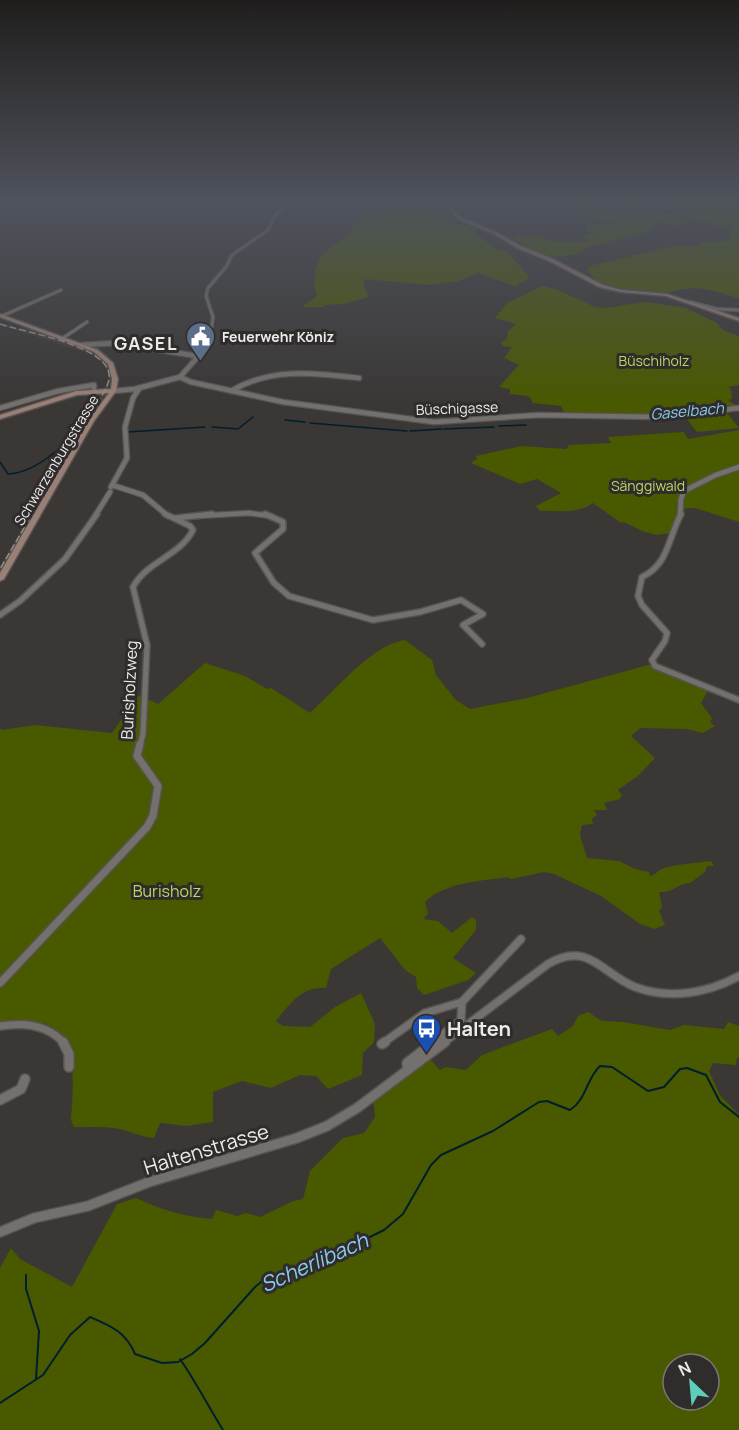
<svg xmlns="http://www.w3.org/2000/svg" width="739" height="1430" font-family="Manrope,sans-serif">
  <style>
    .built { fill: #48403b }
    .green { fill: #495900; fill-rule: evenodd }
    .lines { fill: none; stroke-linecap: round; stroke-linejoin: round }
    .stream-far1 { stroke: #001e2d; stroke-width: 1.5 }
    .stream { stroke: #001e2d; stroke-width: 2 }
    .street-far4-casing { stroke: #565351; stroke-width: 4.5 }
    .street-far3-casing { stroke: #565351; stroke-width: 7 }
    .street-far2-casing { stroke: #565351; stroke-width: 8 }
    .street-far1-casing { stroke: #565351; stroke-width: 10 }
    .street-casing { stroke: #565351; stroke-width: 12 }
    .secondary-casing { stroke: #565351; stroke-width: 3 }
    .street-far4 { stroke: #74706e; stroke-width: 3 }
    .street-far3 { stroke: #74706e; stroke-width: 4.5 }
    .street-far2 { stroke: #74706e; stroke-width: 5 }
    .street-far1 { stroke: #74706e; stroke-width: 7 }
    .street { stroke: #74706e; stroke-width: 9 }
    .secondary { fill: #997f76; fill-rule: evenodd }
    .rail { stroke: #918e8c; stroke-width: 1.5; stroke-dasharray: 7 3; stroke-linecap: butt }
    .labels { text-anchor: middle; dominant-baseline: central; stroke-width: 6; stroke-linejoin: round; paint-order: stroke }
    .far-poi-label { font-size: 14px; font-weight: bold; fill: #edebe9; stroke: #2f2c2b; text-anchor: start }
    .far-park-label { font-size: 14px; fill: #bcd763; stroke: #2f2c2b }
    .far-street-label { font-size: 14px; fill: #edebe9; stroke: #2f2c2b }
    .far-water-label { font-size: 15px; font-style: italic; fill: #88ccf2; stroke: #2f2c2b }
    .street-label { font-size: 16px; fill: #edebe9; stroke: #2f2c2b }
    .park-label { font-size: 16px; fill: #bcd763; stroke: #2f2c2b }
    .far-district-label { font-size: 18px; font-weight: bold; letter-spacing: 1.5px; fill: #edebe9; stroke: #2f2c2b }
    .near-poi-label { font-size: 20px; font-weight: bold; fill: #edebe9; stroke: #2f2c2b; text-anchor: start }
    .near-street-label { font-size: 20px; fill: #edebe9; stroke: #2f2c2b }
    .near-water-label { font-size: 21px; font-style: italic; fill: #88ccf2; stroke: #2f2c2b }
  </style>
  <rect width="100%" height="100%" fill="#3a3735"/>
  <path class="built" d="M0 323 20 329 32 328 93 353 107 364 111 377 107 391 0 572V566L104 390 109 377 105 365 91 354 0 325Z"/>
  <path class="green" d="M569 203H592L653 219 656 222 650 231 583 249 585 251C566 258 551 259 532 252L534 250 514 239 515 237 537 236V234L549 241 593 242 581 237 600 230 587 231 585 230 587 226 585 224C596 221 605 228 617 224L593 216Z
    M607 203H628L689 221 676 226Z
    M655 203H739V299C725 293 710 289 694 288 684 288 672 292 662 293 637 296 601 292 587 270L590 266 672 246 693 247 704 242 726 241 732 235 729 231 733 227 731 225 719 227Z
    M397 204 429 206C445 223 452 222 475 228L477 230 474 233 496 249 506 250 530 278 515 286 478 273 459 281 429 285 364 279V286L369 297 343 304 324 305 325 307H302L317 296 314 282 316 272 314 271 322 254 348 235 364 212 385 211Z
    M542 286 556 289 595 307 605 308 646 302 686 308 717 323 723 330 739 336V385L728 387 731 389 732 399 728 400 737 406 656 417 532 414 564 412 561 406 533 403 529 396 510 394V389L499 387 519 365 504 358 512 347 503 346 501 343 507 338 508 331 516 324 495 318 507 303Z
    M727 413 739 428 697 432 685 417Z
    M739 430V522L695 508H686L670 533 657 535 642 531 624 522 621 523 593 503C576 515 560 510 540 511L536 506 561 493 537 479 520 484 471 463 477 459 476 456 521 446 566 449 569 445 611 443 608 437 684 432 688 439Z
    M405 640 432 660 436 675 456 700 470 709 527 698 652 664 708 691 701 703 712 718 710 722 715 726 703 733 686 729 640 728 631 736 655 758 639 775 618 790 622 795 620 799 604 803 607 810H594L597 815 592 819 593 824 582 825 580 835 587 858 619 861 635 869 649 872 650 876C656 875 657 871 662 869 675 864 697 863 711 861L714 866H707L705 872 690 883C678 883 674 893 659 892L662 907 659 911 665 925 654 929 640 924 601 896 554 874 544 872 511 879 508 877C482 881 445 882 425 902L428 914 423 919 438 921 452 933 472 917 476 920V930L453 958 476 973 468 980 424 995 417 988 416 977 405 970 380 938 331 969 326 988C302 986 290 1004 276 1021L283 1026 310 1027 335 1007 361 993 375 1024 374 1042 363 1053 362 1075 328 1089 316 1076 300 1075 271 1088 242 1081 213 1092V1122L187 1126 160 1123 154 1138C143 1138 126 1129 113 1128 100 1126 87 1128 74 1127L71 1120C75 1064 79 1007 0 1024V728L2 730 35 725 112 733 139 695 158 704 205 663 245 676 267 689 271 688 310 713C334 691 373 644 405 640Z
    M588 1012 602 1021 623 1022 670 1030 684 1025 724 1029 728 1022 739 1026V1057L737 1058 736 1065 713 1063 709 1071 720 1095 739 1115V1430H0V1268L11 1248 20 1259 72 1287 117 1204 136 1198C159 1209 186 1217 212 1219L216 1210 237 1216 246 1213 260 1217 293 1201 303 1199 310 1171 343 1138 364 1133 375 1117 373 1098 428 1057 440 1070 446 1067 466 1070 482 1055 552 1029 558 1036 573 1026 578 1016ZM673 1364H709V1400H673Z"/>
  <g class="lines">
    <path class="stream-far1" d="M632 203 646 207
      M648 207 654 209
      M655 209 670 213
      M710 409 720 408
      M285 420 305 422
      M310 423 407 431
      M499 426 526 425
      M212 427 238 429 253 417
      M444 429 494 427
      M410 431 442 429
      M128 432 205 427
      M62 447 72 439
      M0 462 8 474C28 473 44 461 59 449"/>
    <path class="stream" d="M26 1275V1289L39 1331 36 1379
      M180 1359C196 1382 208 1406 223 1430
      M0 1403 43 1375 70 1335 90 1317C111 1326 126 1332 135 1354L162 1363 178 1362 192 1354 205 1343 255 1287 267 1277 320 1262 384 1230 403 1214 431 1165 441 1155 493 1131 539 1102 547 1101 570 1110C587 1099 586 1079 600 1066L612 1067 648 1091 664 1087 680 1069 687 1068 706 1075 720 1102 739 1117"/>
    <defs>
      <path id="street-far4" d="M690 302 717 309 739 310
        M2 316 61 290
        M63 338 87 322
        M210 339 213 317 206 296 208 288 226 267 232 255 268 230 276 214 292 203"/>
      <path id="street-far3" d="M82 345 116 343 197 356
        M180 377 191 382 283 402 434 422 539 415 660 417 739 408
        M113 391 135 389 180 377 209 344 210 338
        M231 391C272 367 314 373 359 378
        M0 408 58 391 94 385V390
        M112 485 143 495 168 516
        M111 487 127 458 125 427 133 398 139 389
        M95 516 110 492
        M197 516 249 513 271 516
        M680 516 681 499 684 491 716 475 739 467"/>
      <path id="street-far2" d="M265 514 283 522V529L255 553 274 583 289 596 373 620 420 612 461 600 483 614 463 625 482 644
        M681 514C668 538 669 564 642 577L638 596 642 605 667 633 665 641 652 660 655 666 739 700
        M176 518 212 514
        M0 615 20 601 65 559 97 514
        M140 745 143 734 147 645 133 587C147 561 180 556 193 530L190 526 165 514"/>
      <path id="street-far1" d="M0 983 147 827 153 816 158 786 137 756 140 744
        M0 1026C24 1022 47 1024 64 1043
        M383 1043 425 1013 462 1002
        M432 1043 461 1020 462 1002 521 939
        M443 1043 548 964C588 940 602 974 635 987 670 1000 708 993 739 976"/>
      <path id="street" d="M63 1042 69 1054V1067
        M382 1044 385 1042
        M408 1070 407 1063 434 1042
        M0 1100 21 1089 25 1079
        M0 1232 34 1218 88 1206 149 1182 297 1138 327 1126 357 1108 445 1042"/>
      <path id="secondary" d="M445 203H449L456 213 464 219 496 232 521 246 553 259 603 285 621 290 667 294 739 318V321L666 296 621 292 599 287 549 261 517 248 494 234 462 221 454 215Z
        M0 314 98 350 113 363 118 379 116 391 94 421 4 579 0 581V573L88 421 109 393 77 395 0 419V415L76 391 111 389 112 379 108 364 94 352 0 317Z"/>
    </defs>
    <use href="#street-far4" class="street-far4-casing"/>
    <use href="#street-far3" class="street-far3-casing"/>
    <use href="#street-far2" class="street-far2-casing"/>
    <use href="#street-far1" class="street-far1-casing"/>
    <use href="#street" class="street-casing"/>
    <use href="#secondary" class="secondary-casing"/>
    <use href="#street-far4" class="street-far4"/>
    <use href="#street-far3" class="street-far3"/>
    <use href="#street-far2" class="street-far2"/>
    <use href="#street-far1" class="street-far1"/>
    <use href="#street" class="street"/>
    <use href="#secondary" class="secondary"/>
    <path class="rail" d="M0 324C25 332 95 344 107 368 111 375 109 383 105 390L0 569"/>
  </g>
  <linearGradient id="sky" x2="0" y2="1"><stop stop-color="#201e1d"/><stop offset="0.5" stop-color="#4f535c"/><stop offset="1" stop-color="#4f535c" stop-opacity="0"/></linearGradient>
  <rect width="739" height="403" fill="url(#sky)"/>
  <defs>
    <symbol id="civic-pin" viewBox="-11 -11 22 30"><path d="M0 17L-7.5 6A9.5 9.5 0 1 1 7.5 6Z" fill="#5c6f8a" stroke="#2f2c2b"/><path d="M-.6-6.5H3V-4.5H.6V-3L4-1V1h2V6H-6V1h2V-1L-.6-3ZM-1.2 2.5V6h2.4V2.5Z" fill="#fff"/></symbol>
    <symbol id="bus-pin" viewBox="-11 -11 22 30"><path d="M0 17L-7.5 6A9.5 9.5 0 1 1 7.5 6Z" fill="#1a4fb4" stroke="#2f2c2b"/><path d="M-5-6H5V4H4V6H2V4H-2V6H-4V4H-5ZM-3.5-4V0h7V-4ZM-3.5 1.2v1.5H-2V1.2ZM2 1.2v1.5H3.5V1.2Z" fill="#fff"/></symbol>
  </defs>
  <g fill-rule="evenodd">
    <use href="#civic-pin" x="184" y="320" width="33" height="45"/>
    <use href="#bus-pin" x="410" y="1012" width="33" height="45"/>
  </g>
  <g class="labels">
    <g class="far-poi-label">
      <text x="222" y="336">Feuerwehr Köniz</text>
    </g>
    <g class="far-park-label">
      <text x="654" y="360">Büschiholz</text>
      <text x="648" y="485">Sänggiwald</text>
    </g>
    <g class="far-street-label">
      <text transform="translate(457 408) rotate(-2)">Büschigasse</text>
      <text transform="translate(56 460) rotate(-59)">Schwarzenburgstrasse</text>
    </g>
    <g class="far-water-label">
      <text transform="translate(687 411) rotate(-5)">Gaselbach</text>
    </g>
    <g class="street-label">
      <text transform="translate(129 690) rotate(-87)">Burisholzweg</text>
    </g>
    <g class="park-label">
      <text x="167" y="891">Burisholz</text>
    </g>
    <g class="far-district-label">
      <text x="146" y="343">GASEL</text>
    </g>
    <g class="near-poi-label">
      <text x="447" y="1028">Halten</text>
    </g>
    <g class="near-street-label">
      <text transform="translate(206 1149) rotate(-17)">Haltenstrasse</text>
    </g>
    <g class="near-water-label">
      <text transform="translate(314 1262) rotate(-24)">Scherlibach</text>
    </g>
  </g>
  <g transform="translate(691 1382) rotate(334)"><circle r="28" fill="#2f2c2b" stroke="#7b7877" stroke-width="1.5"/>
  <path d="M0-4.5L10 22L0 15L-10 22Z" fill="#5dceb8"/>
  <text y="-9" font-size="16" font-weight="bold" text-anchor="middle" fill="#edebe9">N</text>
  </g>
</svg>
